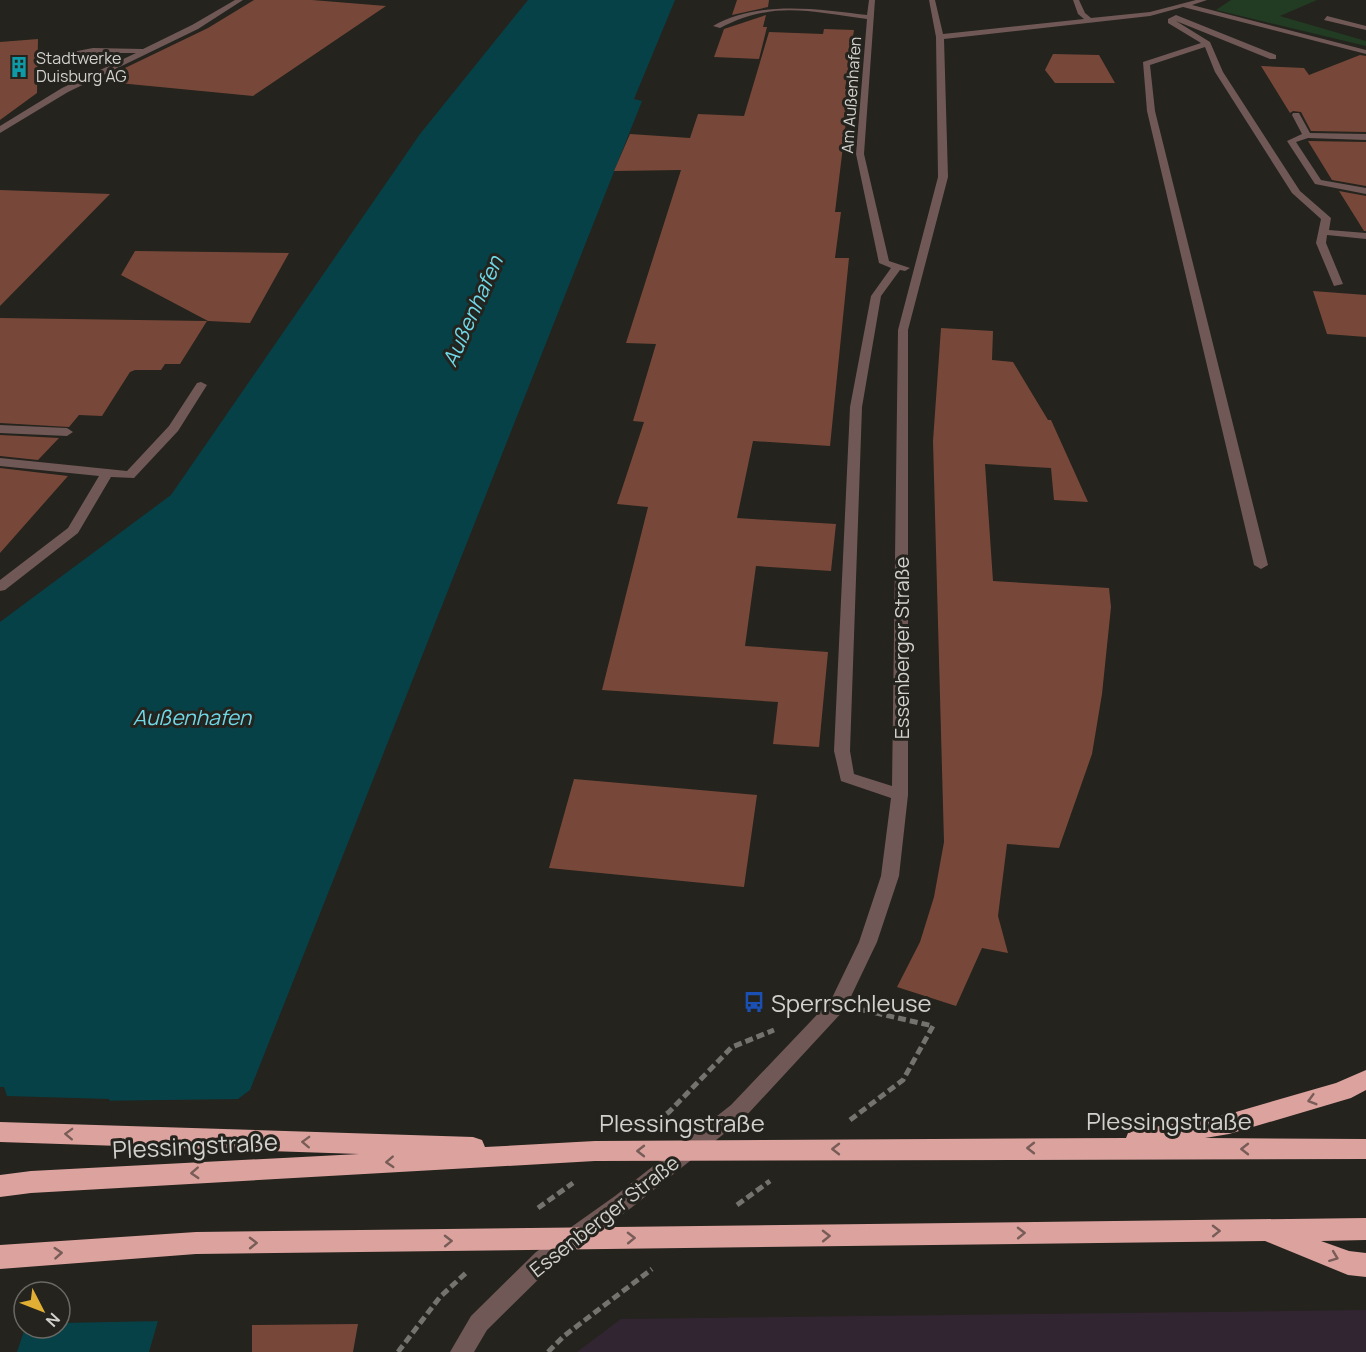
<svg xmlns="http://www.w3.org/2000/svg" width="1366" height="1352" font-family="Manrope,sans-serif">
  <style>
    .commercial { fill: #322532 }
    .green { fill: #213c22 }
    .water { fill: #074148 }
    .pier { fill: #24231d }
    .building { fill: #774839 }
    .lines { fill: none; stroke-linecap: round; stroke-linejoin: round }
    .path { stroke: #74736d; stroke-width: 5; stroke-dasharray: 8 4; stroke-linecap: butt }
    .minor { fill: #705856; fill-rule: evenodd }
    .highway { fill: #dca29e; fill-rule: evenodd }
    .oneway { stroke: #775c57 }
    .labels { text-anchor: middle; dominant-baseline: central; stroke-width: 6; stroke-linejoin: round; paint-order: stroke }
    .far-poi-label { font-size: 16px; fill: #d2d1cd; stroke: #24231d; text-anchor: start }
    .far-street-label { font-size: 16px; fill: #d2d1cd; stroke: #24231d }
    .street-label { font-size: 20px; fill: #d2d1cd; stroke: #24231d }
    .water-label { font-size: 21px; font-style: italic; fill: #6fd8e7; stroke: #24231d }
    .near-poi-label { font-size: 24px; fill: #d2d1cd; stroke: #24231d; text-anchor: start }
    .near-street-label { font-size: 24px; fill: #d2d1cd; stroke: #24231d }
  </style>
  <rect width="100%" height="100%" fill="#24231d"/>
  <path class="commercial" d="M1366 1310V1352H577L621 1319Z"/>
  <path class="green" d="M1231 0H1317L1280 16 1366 41V46L1216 10Z"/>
  <path class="water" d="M528 0H675L634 99 642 101 250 1090 218 1114 149 1352H17L25 1328H60V1292L115 1114 109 1099 7 1096 4 1087H0V622L171 495 420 134Z"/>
  <path class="pier" d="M242 1099 221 1116 162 1321 60 1323V1292H37L112 1114 107 1101H87Z"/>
  <path class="building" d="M254 0H312L386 6 253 96 98 81 208 28Z
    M737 0H769L768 7 732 15Z
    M766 15 763 27H767L759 59 714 57 724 29Z
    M824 29 854 30 845 89H850L835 212H841L835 258H849L830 446 753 441 737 518 836 524 831 571 756 566 745 646 828 652 819 747 773 744 778 702 602 690 648 507 617 504 644 422 633 421 656 344 626 343 681 170 614 171 630 134 690 138 698 114 744 116 769 32 823 34Z
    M38 39 37 93 0 120V42Z
    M1053 54 1099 55 1115 83H1055L1045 70Z
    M1360 55 1366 56V132L1311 131 1301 112 1293 111 1290 113 1261 66 1304 68 1309 75Z
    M1308 141 1366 142V186L1332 180Z
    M0 190 110 194 0 306Z
    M1339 191 1366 196V231H1364Z
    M135 251 289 253 250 323 208 321 121 275Z
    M1313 291 1366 295V337L1327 334Z
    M0 318 207 321 180 364H165L161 370H135L130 372 102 416 79 415 69 427 0 423Z
    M941 328 993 331 992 360 1013 362 1048 420H1051L1088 502 1054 500 1051 468 985 464 993 581 1109 588 1111 607 1102 694 1092 754 1059 848 1007 844 998 916 1008 953 982 948 956 1006 897 987 920 942 934 897 944 842 933 441Z
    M0 435 59 438 38 460 0 456Z
    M0 468 68 476 0 553Z
    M574 779 757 795 744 887 549 868Z
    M358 1324 353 1352H252V1325Z"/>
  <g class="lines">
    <path class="path" d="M850 1120 903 1080 933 1026 863 1010
      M657 1121 669 1112 732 1047 774 1030
      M737 1205 770 1181
      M538 1208 573 1183
      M398 1352 440 1297 468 1271
      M548 1352 564 1336 652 1269"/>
    <path class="minor" d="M235 0H243L198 29 68 92 0 133V126L62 88 136 53H93L44 62 40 60 41 58 93 48 143 49 192 25Z
      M869 0H875L864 154 889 261 910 268 905 271 900 270 881 296 862 407 850 751 854 774 892 786 898 330 938 177 936 37 929 0H935L943 34 1084 19 1078 14 1073 0H1079L1085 13 1091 18 1150 12 1196 0H1207L1192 5 1366 50V54L1183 7 1150 16 944 39 948 177 908 330V795L899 876 877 942 845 1009 745 1117 631 1208 552 1266 487 1330 474 1352H450L471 1316 536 1252 615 1196 731 1105 831 1000 859 942 881 876 891 798 841 781 834 751 850 407 871 296 891 268 879 263 856 154 867 19C810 12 774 0 720 28L713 26C757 0 818 9 867 15Z
      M1176 15 1276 55V59H1270L1176 21 1210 42 1223 72 1300 191 1331 218 1329 230 1366 233V239L1327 235 1326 243 1343 284 1334 286 1316 243 1321 219 1292 193 1215 72 1205 47 1150 65 1155 111 1268 565 1261 569 1254 565 1147 111 1143 62 1201 43 1168 23V19Z
      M1327 16 1366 26V30L1324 20Z
      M1293 113H1299L1310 133 1366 134V140L1308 138 1296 142 1321 180 1366 188V194L1315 184 1287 141 1302 134 1292 115Z
      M201 382 207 385 178 431 134 478 111 477 78 533 5 590 0 591V580L68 528 99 476 0 466V458L127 471 169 426 197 383Z
      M0 425 67 428 73 432 67 436 0 433Z"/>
    <path class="highway" d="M1366 1070V1090L1351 1098 1229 1134 1205 1138 1366 1139V1159L595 1161 31 1193 0 1197V1175L31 1171 359 1154 0 1142V1122L473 1137 482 1140 485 1147 595 1141 1126 1138 1128 1133 1137 1130 1229 1114 1336 1083Z
      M1366 1218V1240L1321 1241 1349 1251 1366 1253V1277L1348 1275 1265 1241 196 1254 0 1269V1245L196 1232Z"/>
  </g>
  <defs><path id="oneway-chevron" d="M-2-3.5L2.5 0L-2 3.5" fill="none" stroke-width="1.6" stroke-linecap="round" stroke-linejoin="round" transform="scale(1.5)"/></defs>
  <g class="oneway">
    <use href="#oneway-chevron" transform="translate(1312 1100) rotate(164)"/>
    <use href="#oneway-chevron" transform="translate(69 1134) rotate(-178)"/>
    <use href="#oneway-chevron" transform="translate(306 1142) rotate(-178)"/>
    <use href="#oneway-chevron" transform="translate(1031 1148) rotate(180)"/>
    <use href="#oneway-chevron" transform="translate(836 1149) rotate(180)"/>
    <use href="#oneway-chevron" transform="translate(1245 1149) rotate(-180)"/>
    <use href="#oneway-chevron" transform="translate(641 1151) rotate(180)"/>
    <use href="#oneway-chevron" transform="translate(390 1162) rotate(177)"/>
    <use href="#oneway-chevron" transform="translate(195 1173) rotate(177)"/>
    <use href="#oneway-chevron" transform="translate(1216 1231) rotate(-1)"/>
    <use href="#oneway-chevron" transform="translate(1021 1233) rotate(-1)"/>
    <use href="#oneway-chevron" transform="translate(826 1236) rotate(-1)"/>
    <use href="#oneway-chevron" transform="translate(631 1238) rotate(-1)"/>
    <use href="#oneway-chevron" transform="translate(448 1241) rotate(-1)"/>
    <use href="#oneway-chevron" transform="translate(253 1243) rotate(-1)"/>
    <use href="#oneway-chevron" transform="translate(58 1253) rotate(-4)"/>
    <use href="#oneway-chevron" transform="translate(1334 1257) rotate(21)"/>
  </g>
  <defs>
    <symbol id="building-bare" viewBox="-9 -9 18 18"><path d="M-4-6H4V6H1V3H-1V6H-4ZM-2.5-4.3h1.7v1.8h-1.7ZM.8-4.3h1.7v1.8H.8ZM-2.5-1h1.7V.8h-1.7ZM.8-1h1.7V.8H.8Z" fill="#0f9aa8" stroke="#24231d" stroke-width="2.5" paint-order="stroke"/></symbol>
    <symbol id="bus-bare" viewBox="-9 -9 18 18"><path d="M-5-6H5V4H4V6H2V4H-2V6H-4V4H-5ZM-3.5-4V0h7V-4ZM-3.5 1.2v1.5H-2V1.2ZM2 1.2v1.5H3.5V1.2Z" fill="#1a4fb4" stroke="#24231d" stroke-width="2.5" paint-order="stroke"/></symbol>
  </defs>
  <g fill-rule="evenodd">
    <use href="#building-bare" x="4" y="52" width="30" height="30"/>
    <use href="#bus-bare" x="739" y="987" width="30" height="30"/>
  </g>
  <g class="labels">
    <g class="far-poi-label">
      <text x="36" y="58">Stadtwerke<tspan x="36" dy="18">Duisburg AG</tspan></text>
    </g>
    <g class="far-street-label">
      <text transform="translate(851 95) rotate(-86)">Am Außenhafen</text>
    </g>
    <g class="street-label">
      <text transform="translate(901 648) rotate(-90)">Essenberger Straße</text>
      <text transform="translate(604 1216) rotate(-38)">Essenberger Straße</text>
    </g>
    <g class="water-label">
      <text transform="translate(472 311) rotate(-66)">Außenhafen</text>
      <text x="192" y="717">Außenhafen</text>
    </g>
    <g class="near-poi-label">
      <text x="771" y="1002">Sperrschleuse</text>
    </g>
    <g class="near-street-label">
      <text x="1169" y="1120">Plessingstraße</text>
      <text x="682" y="1122">Plessingstraße</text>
      <text transform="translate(195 1145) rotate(-3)">Plessingstraße</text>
    </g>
  </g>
  <g transform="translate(42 1310) rotate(132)"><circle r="28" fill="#24231d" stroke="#6a6963" stroke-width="1.5"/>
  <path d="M0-4.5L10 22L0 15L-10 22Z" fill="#e1af34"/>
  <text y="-9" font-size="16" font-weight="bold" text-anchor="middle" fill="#d2d1cd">N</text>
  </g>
</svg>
